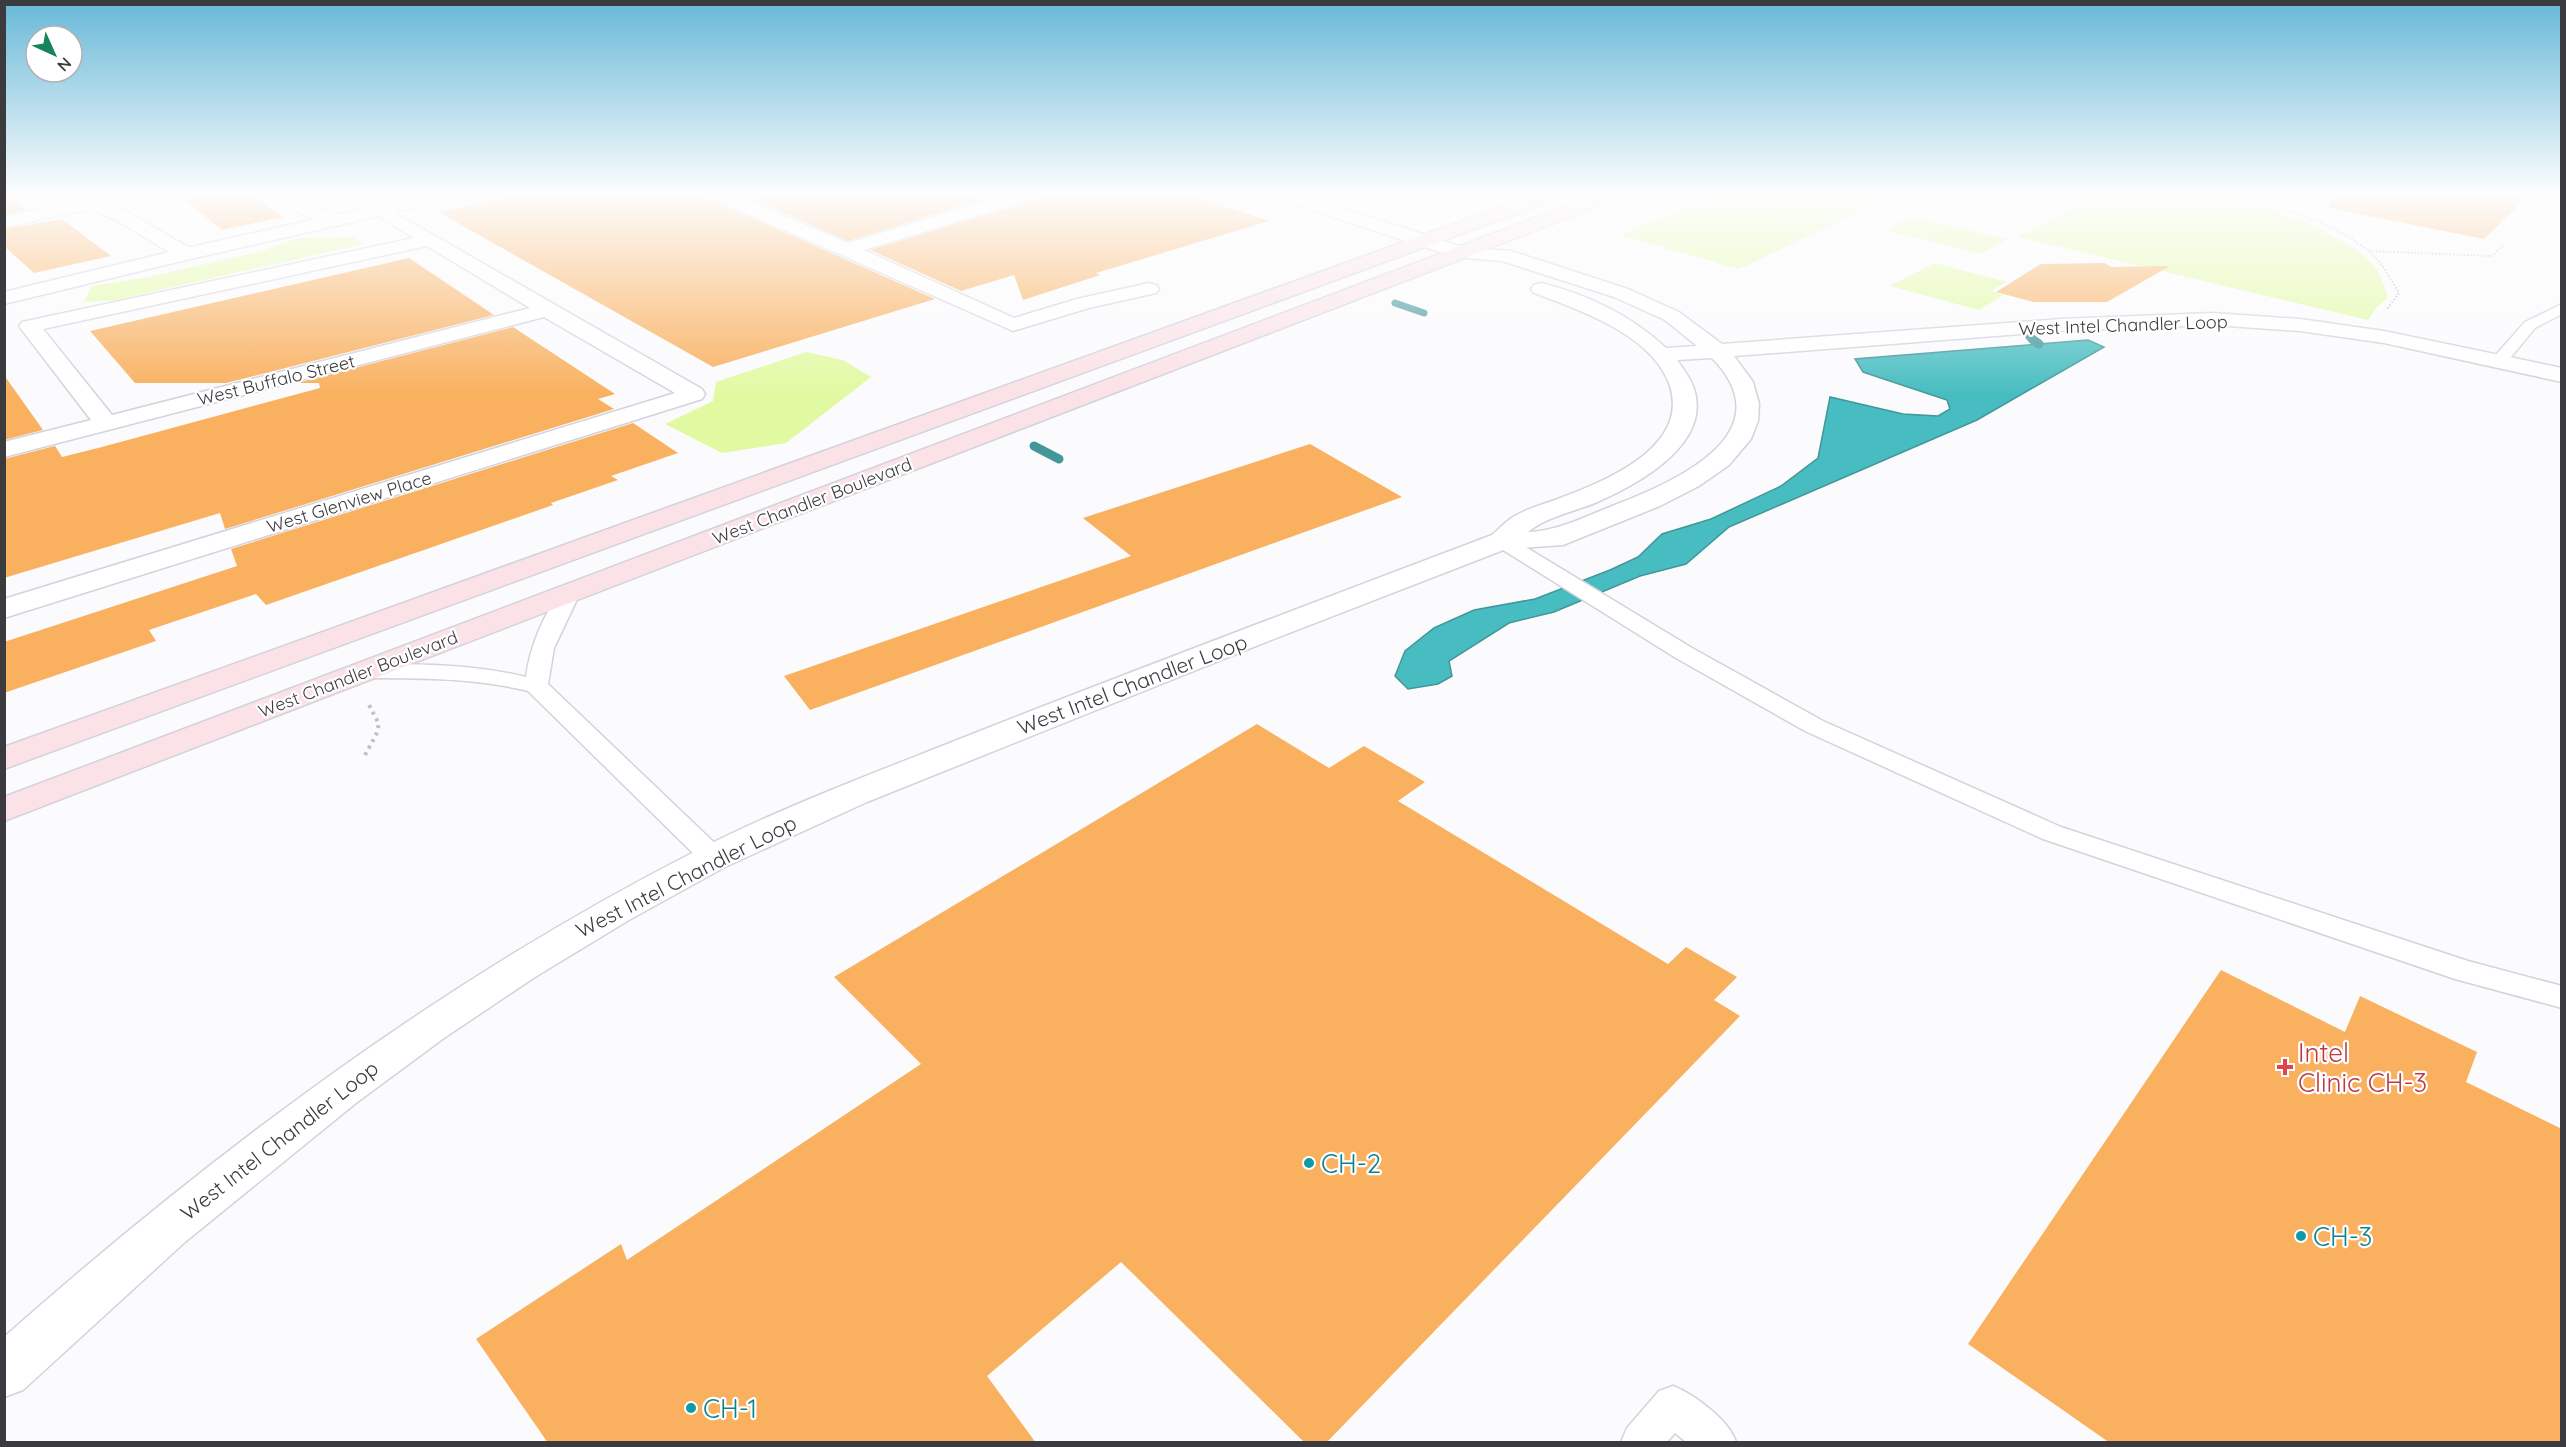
<svg xmlns="http://www.w3.org/2000/svg" width="2566" height="1447" font-family="Quicksand,sans-serif">
  <style>
    .green { fill: #e1faa2 }
    .water { fill: #47bdc1; stroke: #43969a; stroke-width: 1.5 }
    .lines { fill: none; stroke-linecap: round; stroke-linejoin: round }
    .stream-far1 { stroke: #43969a; stroke-width: 7 }
    .stream { stroke: #43969a; stroke-width: 9 }
    .building { fill: #f9b05f }
    .service-casing { stroke: #d3d2dd; stroke-width: 3 }
    .minor-casing { stroke: #d3d2dd; stroke-width: 3 }
    .tertiary-casing { stroke: #d3d2dd; stroke-width: 3 }
    .secondary-casing { stroke: #d3d2dd; stroke-width: 3 }
    .path-far1 { stroke: #c1c1c3; stroke-width: 2; stroke-dasharray: 1.5 2; stroke-linecap: butt }
    .path { stroke: #c1c1c3; stroke-width: 4; stroke-dasharray: 3 4.5; stroke-linecap: butt }
    .service { fill: #fff; fill-rule: evenodd }
    .minor { fill: #fff; fill-rule: evenodd }
    .tertiary { fill: #fff; fill-rule: evenodd }
    .secondary { fill: #fae2e6; fill-rule: evenodd }
    .health-dot { fill: #e0444e; stroke: #fff; stroke-width: 2 }
    .culture-dot { fill: #0f9aa8; stroke: #fff; stroke-width: 2 }
    .labels { text-anchor: middle; dominant-baseline: central; stroke-width: 4.5; stroke-linejoin: round; paint-order: stroke }
    .far-street-label { font-size: 18px; fill: #3b3a3e; stroke: #fff }
    .street-label { font-size: 21px; fill: #3b3a3e; stroke: #fff }
    .near-health-label { font-size: 26px; fill: #be3a42; stroke: #fff; text-anchor: start }
    .near-culture-label { font-size: 26px; fill: #0d838f; stroke: #fff; text-anchor: start }
  </style>
  <rect width="100%" height="100%" fill="#fbfbfd"/>
  <path class="green" d="M1724 192H1837L1880 202 1739 269 1619 235Z
    M2101 192C2135 192 2172 189 2206 192 2252 198 2340 232 2373 264 2380 271 2384 288 2388 297L2375 309 2368 320 2018 237Z
    M1912 217 2007 239 1981 254 1884 230Z
    M354 237 364 244 115 300 84 302 92 286 148 277 262 251 297 238Z
    M1934 263 2007 282 1991 291 2004 295 1979 310 1890 286Z
    M806 352 843 360 871 377 786 443 722 453 665 424 713 401 716 382Z"/>
  <path class="water" d="M2088 340 2104 347 1977 420 1729 527 1686 564 1640 576 1554 612 1509 623 1449 661 1452 676 1438 684 1408 689 1395 676 1405 651 1434 628 1474 610 1535 599 1610 570 1638 557 1662 534 1711 519 1781 486 1818 458 1830 397 1903 414 1938 416 1950 409 1947 400 1863 372 1855 359Z"/>
  <g class="lines">
    <path class="stream-far1" d="M1395 303 1424 313
      M2029 337 2034 340"/>
    <path class="stream" d="M2032 339 2039 344
      M1034 446 1059 459"/>
  </g>
  <path class="building" d="M4 192H9L26 210 4 215Z
    M175 192H245L284 217 222 230Z
    M529 192H704L707 198 935 299 713 367 438 212Z
    M736 192H1007L848 241Z
    M1045 192H1182L1269 221 1096 273 1100 275 1023 300 1014 275 961 291 870 250 1042 198Z
    M2330 192H2532L2484 239 2329 208Z
    M62 219 111 256 34 273 4 246V229Z
    M409 258 494 315 226 383H135L90 331Z
    M2105 263 2111 267 2170 266 2107 302H2034L1996 292 2041 264Z
    M513 327 615 394 598 399 614 409 225 529 220 513 4 578V459L55 446 62 457 102 447 320 388 319 383H297Z
    M4 375 43 430 4 440Z
    M633 423 678 453 611 476 618 480 551 503 553 505 266 605 256 594 149 630 156 641 4 693V642L237 566 231 549Z
    M1310 444 1402 497 810 710 784 676 1131 556 1083 518Z
    M1257 724 1329 768 1364 746 1425 782 1398 801 1668 964 1686 947 1737 977 1714 1000 1740 1016 1326 1443H1305L1121 1262 987 1376 1036 1443H548L476 1339 621 1244 627 1260 921 1064 834 977Z
    M2221 970 2345 1032 2360 996 2477 1052 2466 1082 2562 1129V1443H2110L1968 1344Z"/>
  <g class="lines">
    <defs>
      <path id="service" d="M2562 304V314L2535 328 2506 363H2494L2492 360 2494 357 2525 322Z
        M1502 535 1509 537 1692 648 1823 721 2061 827 2468 961 2562 986V1008L2455 979 2043 839 1805 731 1676 658 1495 545 1492 541 1495 537Z
        M569 587 576 589 580 593 554 648 548 684 723 851 726 857 723 863 713 866 703 863 528 691C475 678 421 678 366 678L358 676 355 671 358 666 366 664C420 664 473 664 526 677 530 646 544 614 562 589Z
        M1673 1386C1695 1395 1729 1420 1736 1442H1686L1675 1433 1667 1442H1621L1627 1428 1659 1391Z"/>
      <path id="minor" d="M55 192H79L100 199 128 212 193 250 195 254 193 258H179L116 220 90 209 4 227V217L73 202Z
        M261 192H284L339 217 342 221 339 225H327L263 196Z
        M390 192H412L426 202 423 206H411Z
        M706 192H729L848 243 1016 192H1043L1041 196 864 250 1014 318 1077 299 1149 283 1156 285 1159 289 1156 293 1089 308 1013 331 708 196Z
        M381 205 702 389 705 394 702 399 4 618V599L675 393 544 317 4 457V442L91 420 22 330 19 326 22 322 414 238 375 214 372 210 375 206ZM427 246 530 308 112 415 43 329Z
        M1462 247 1511 251 1628 289 1679 312 1722 344 2061 319 2213 313 2300 319 2384 331 2562 368V382L2384 343 2300 331 2213 325 2061 331 1734 356 1753 382 1759 404 1758 421 1751 439 1729 465 1699 486 1660 506 1563 545 1506 549 1261 644 867 802 725 867 629 920 535 977 444 1038 356 1103 185 1242 23 1390 4 1397V1337C217 1149 443 980 696 851 788 804 885 769 980 731 1150 664 1321 600 1492 535 1499 529 1505 522 1513 517 1526 509 1541 505 1555 500 1601 483 1690 449 1670 386 1653 335 1580 310 1534 293L1531 289 1534 285 1541 283C1587 294 1632 316 1666 348L1697 346 1665 320 1614 297 1502 261 1455 257 1453 253 1455 249ZM1712 358C1786 434 1674 482 1615 505 1586 516 1559 531 1528 532 1546 517 1573 512 1595 503 1634 486 1705 449 1696 397 1694 383 1685 371 1677 360Z"/>
      <path id="tertiary" d="M438 192H471L463 197 186 260 4 304V292L186 248Z
        M1266 192H1292L1469 249 1471 253 1469 257H1455L1268 196Z"/>
      <path id="secondary" d="M1542 192 1561 194 1559 198 4 769V747Z
        M1603 192H1627L1625 196 4 821V797Z"/>
    </defs>
    <use href="#service" class="service-casing"/>
    <use href="#minor" class="minor-casing"/>
    <use href="#tertiary" class="tertiary-casing"/>
    <use href="#secondary" class="secondary-casing"/>
    <path class="path-far1" d="M2220 192C2267 203 2337 221 2373 255 2384 266 2391 280 2399 293L2387 309
      M2369 251 2492 256 2504 244"/>
    <path class="path" d="M365 755 376 735 379 724 369 705"/>
    <use href="#service" class="service"/>
    <use href="#minor" class="minor"/>
    <use href="#tertiary" class="tertiary"/>
    <use href="#secondary" class="secondary"/>
  </g>
  <linearGradient id="sky" x2="0" y2="1"><stop stop-color="#67b8d8"/><stop offset="0.49" stop-color="#fdfdfe"/><stop offset="1" stop-color="#fdfdfe" stop-opacity="0"/></linearGradient>
  <rect width="2566" height="395" fill="url(#sky)"/>
  <path class="health-dot" d="M2282 1058h6v6h6v6h-6v6h-6v-6h-6v-6h6z"/>
  <g class="culture-dot">
    <circle cx="1309" cy="1163" r="6"/>
    <circle cx="2301" cy="1236" r="6"/>
    <circle cx="691" cy="1408" r="6"/>
  </g>
  <g class="labels">
    <g class="far-street-label">
      <text transform="translate(2123 325) rotate(-2)">West Intel Chandler Loop</text>
      <text transform="translate(276 380) rotate(-14)">West Buffalo Street</text>
      <text transform="translate(812 501) rotate(-21)">West Chandler Boulevard</text>
      <text transform="translate(349 502) rotate(-17)">West Glenview Place</text>
      <text transform="translate(358 674) rotate(-21)">West Chandler Boulevard</text>
    </g>
    <g class="street-label">
      <text transform="translate(1132 684) rotate(-21)">West Intel Chandler Loop</text>
      <text transform="translate(686 876) rotate(-27)">West Intel Chandler Loop</text>
      <text transform="translate(279 1140) rotate(-38)">West Intel Chandler Loop</text>
    </g>
    <g class="near-health-label">
      <text x="2298" y="1052">Intel<tspan x="2298" dy="30">Clinic CH-3</tspan></text>
    </g>
    <g class="near-culture-label">
      <text x="1321" y="1163">CH-2</text>
      <text x="2313" y="1236">CH-3</text>
      <text x="703" y="1408">CH-1</text>
    </g>
  </g>
  <rect width="2566" height="1447" fill="none" stroke="#3b3a3e" stroke-width="12"/>
  <g transform="translate(54 54) rotate(135)"><circle r="28" fill="#ffffff" stroke="#b1b0b2" stroke-width="1.5"/>
  <path d="M0-4.5L10 22L0 15L-10 22Z" fill="#18825e"/>
  <text y="-9" font-size="16" font-weight="bold" text-anchor="middle" fill="#3b3a3e">N</text>
  </g>
</svg>
